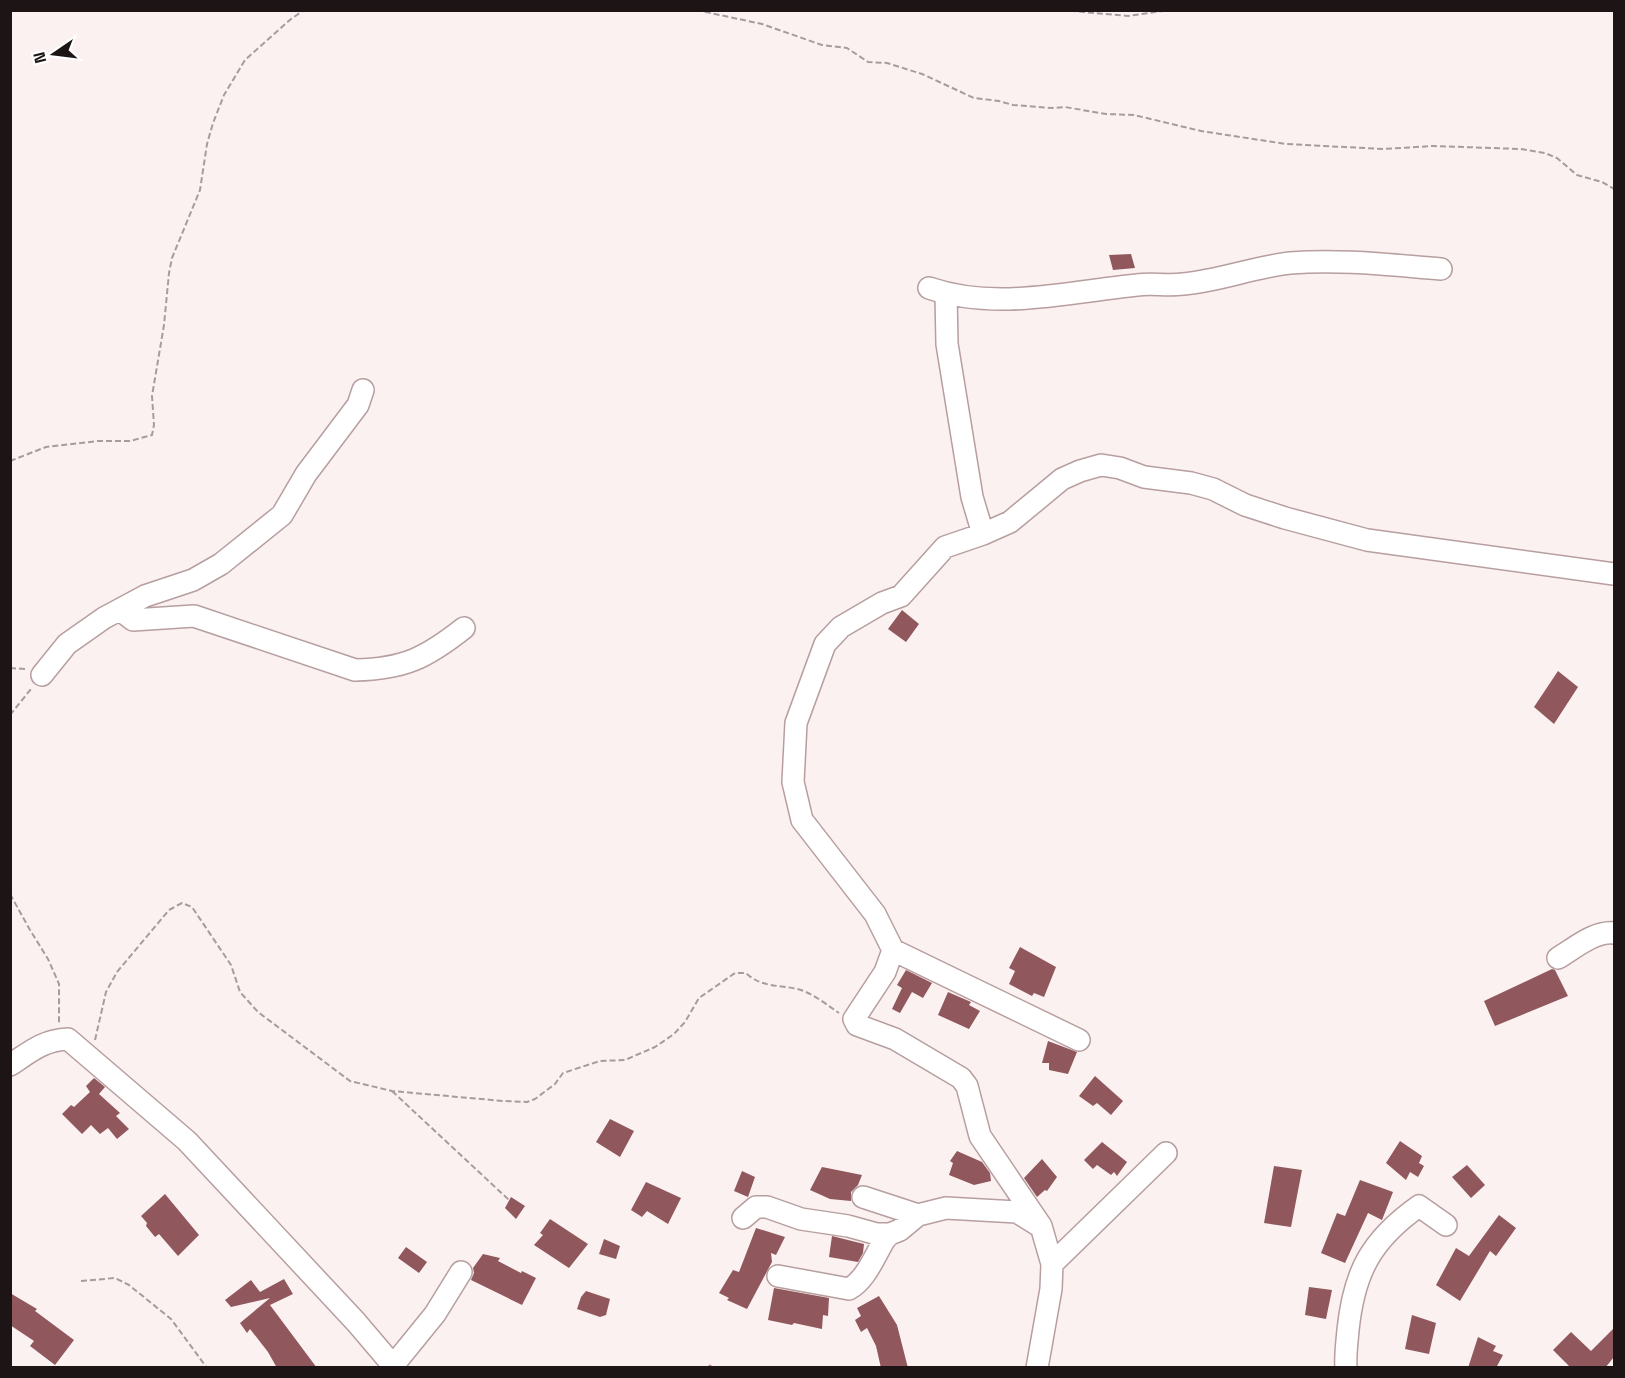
<svg xmlns="http://www.w3.org/2000/svg" width="1625" height="1378" font-family="'Space Grotesk',sans-serif">
  <style>
    .lines { fill: none; stroke-linecap: round; stroke-linejoin: round }
    .stream { stroke: #c68a8d; stroke-width: 4.5 }
    .building { fill: #90585c }
    .minor-casing { stroke: #b79e9f; stroke-width: 24 }
    .path { stroke: #a79c9d; stroke-width: 2; stroke-dasharray: 6 3; stroke-linecap: butt }
    .minor { stroke: #fff; stroke-width: 21 }
  </style>
  <rect width="100%" height="100%" fill="#fcf1f1"/>
  <g class="lines">
    <path class="stream" d="M709 1368 710 1367"/>
  </g>
  <path class="building" d="M1131 254 1135 268 1113 270 1109 255Z
    M902 610 919 624 906 642 888 629Z
    M1558 671 1578 687 1554 724 1534 707Z
    M1020 947 1056 967 1044 997 1034 993 1032 996 1009 984 1015 971 1009 968Z
    M1552 969 1555 970 1568 996 1495 1026 1484 1001Z
    M906 970 932 983 923 998 912 992 900 1013 892 1009 902 988 897 985Z
    M948 992 971 1002 969 1005 980 1011 969 1029 938 1015Z
    M1048 1041 1077 1052 1068 1074 1049 1070V1063H1042Z
    M1095 1076 1123 1101 1111 1115 1097 1103 1093 1106 1079 1096Z
    M94 1078 105 1087 99 1094 120 1113 116 1116 129 1129 117 1139 108 1128 100 1134 91 1125 82 1134 62 1114 71 1105 74 1107 90 1092 86 1086Z
    M610 1119 634 1131 620 1157 596 1142Z
    M1400 1141 1422 1156 1419 1163 1424 1166 1418 1177 1410 1172 1406 1180 1386 1163Z
    M1102 1142 1127 1162 1117 1176 1114 1172 1111 1175 1097 1165 1093 1169 1084 1160Z
    M957 1151 982 1162 990 1173 991 1181 974 1185 949 1175 953 1163 950 1161Z
    M1042 1159 1057 1177 1047 1191 1045 1190 1037 1197 1024 1178Z
    M1467 1165 1485 1185 1471 1198 1452 1177Z
    M1274 1166 1302 1170 1291 1227 1264 1223Z
    M822 1167 862 1175 858 1185 851 1192V1201L830 1199 810 1190Z
    M742 1171 755 1177 748 1197 734 1191Z
    M1360 1180 1393 1192 1382 1220 1368 1213 1345 1263 1321 1253 1337 1213 1345 1216Z
    M646 1182 681 1198 668 1224 647 1211 642 1217 631 1210Z
    M165 1194 199 1235 178 1256 159 1234 155 1237 146 1226 147 1223 141 1216Z
    M511 1197 525 1206 516 1219 505 1208Z
    M1499 1215 1516 1228 1496 1256 1490 1251 1460 1301 1436 1285 1456 1248 1469 1256Z
    M550 1219 588 1244 569 1268 534 1245 543 1235 540 1233Z
    M756 1228 785 1237 776 1255 771 1253 772 1262 747 1309 727 1300 729 1298 719 1293 733 1270 739 1272Z
    M832 1236 864 1244 863 1253 858 1262 829 1257Z
    M604 1239 620 1246 616 1259 599 1254Z
    M406 1247 427 1262 419 1273 398 1258Z
    M483 1254 500 1258 498 1261 521 1273 522 1271 536 1278 522 1305 471 1280 474 1273 473 1268Z
    M284 1279 293 1294 270 1305 317 1368H277L268 1352 250 1329 247 1333 240 1323 270 1298 231 1307 225 1300 251 1280 260 1292Z
    M1309 1287 1332 1290 1326 1319 1305 1315Z
    M774 1288 829 1298 828 1316 823 1315 822 1329 794 1323 792 1325 768 1320Z
    M586 1291 610 1299 606 1315 600 1317 577 1309 581 1297Z
    M10 1293 37 1309 35 1311 74 1340 55 1365 30 1346 34 1341 10 1325Z
    M879 1296 897 1325 908 1368H881L876 1346 867 1328 861 1332 855 1320 861 1316 857 1308Z
    M1412 1315 1436 1323 1429 1354 1405 1349Z
    M1614 1328V1357L1605 1368H1571L1553 1350 1571 1332 1591 1351Z
    M1478 1337 1496 1346 1493 1351 1503 1355 1496 1368H1468Z"/>
  <g class="lines">
    <defs>
      <path id="minor" d="M929 288C996 311 1068 292 1137 285 1152 283 1167 286 1183 284 1219 281 1254 267 1290 263 1341 259 1390 265 1441 269
        M946 294 947 344 972 497 983 534
        M120 610 133 620 194 616 355 670C404 669 426 658 464 628
        M42 675 67 644 104 618 145 596 193 580 221 564 282 515 306 474 358 405 363 390
        M893 950 885 972 854 1019 857 1025 895 1039 961 1078 967 1086 980 1136 1041 1226 1052 1264 1051 1289 1037 1368
        M1558 958C1575 948 1594 931 1614 933
        M1079 1040 893 950 875 914 802 820 793 782 796 723 825 644 841 627 882 603 901 596 945 547 983 534 1010 522 1062 479 1080 471 1101 465 1120 468 1144 477 1191 483 1213 489 1245 505 1285 518 1367 540 1614 574
        M10 1065C30 1052 43 1040 68 1039L187 1141 356 1322 390 1362 392 1368
        M863 1197 918 1215
        M743 1218 756 1207H767L801 1219 848 1226 877 1234H890L900 1230 918 1215 946 1208 1017 1212 1038 1225
        M1052 1264 1166 1153
        M778 1276 849 1289C866 1280 875 1255 885 1239L890 1234
        M392 1367 435 1314 461 1272
        M1346 1368C1345 1355 1347 1343 1348 1330 1354 1272 1371 1240 1419 1206L1446 1225"/>
    </defs>
    <use href="#minor" class="minor-casing"/>
    <path class="path" d="M696 10 762 24 822 45 847 48 868 62 887 63 922 74 974 98 999 101 1013 105 1052 108 1065 107 1106 114 1134 115 1201 131 1286 144 1383 149 1433 146 1521 149 1545 153 1557 158 1577 175 1602 182 1614 189
      M1061 10 1128 16 1169 10
      M10 461 46 447 98 441H130L152 435 154 425 152 396 164 325 169 273 172 258 200 190 207 144 213 123 224 95 245 60 291 19 304 10
      M10 668 25 669
      M10 715 31 689
      M10 894 30 930 48 959 59 984V1023
      M95 1040 106 992 117 972 169 910 182 903 192 907 231 965 240 992 258 1012 350 1081 392 1091 503 1101 527 1102 535 1099 555 1084 563 1073 600 1061 625 1060 655 1047 674 1034 685 1022 699 998 735 973H746C763 989 781 984 801 990 815 995 827 1005 839 1013
      M392 1091 509 1200
      M81 1281 115 1278 129 1285 171 1319 207 1368"/>
    <use href="#minor" class="minor"/>
  </g>
  <rect width="1625" height="1378" fill="none" stroke="#1d1415" stroke-width="24"/>
  <g transform="translate(54 54) rotate(256)" stroke="#ffffff" stroke-width="4.5" paint-order="stroke">
  <path d="M0-4.5L10 22L0 15L-10 22Z" fill="#1d1415"/>
  <text y="-9" font-size="16" font-weight="bold" text-anchor="middle" fill="#1d1415">N</text>
  </g>
</svg>
